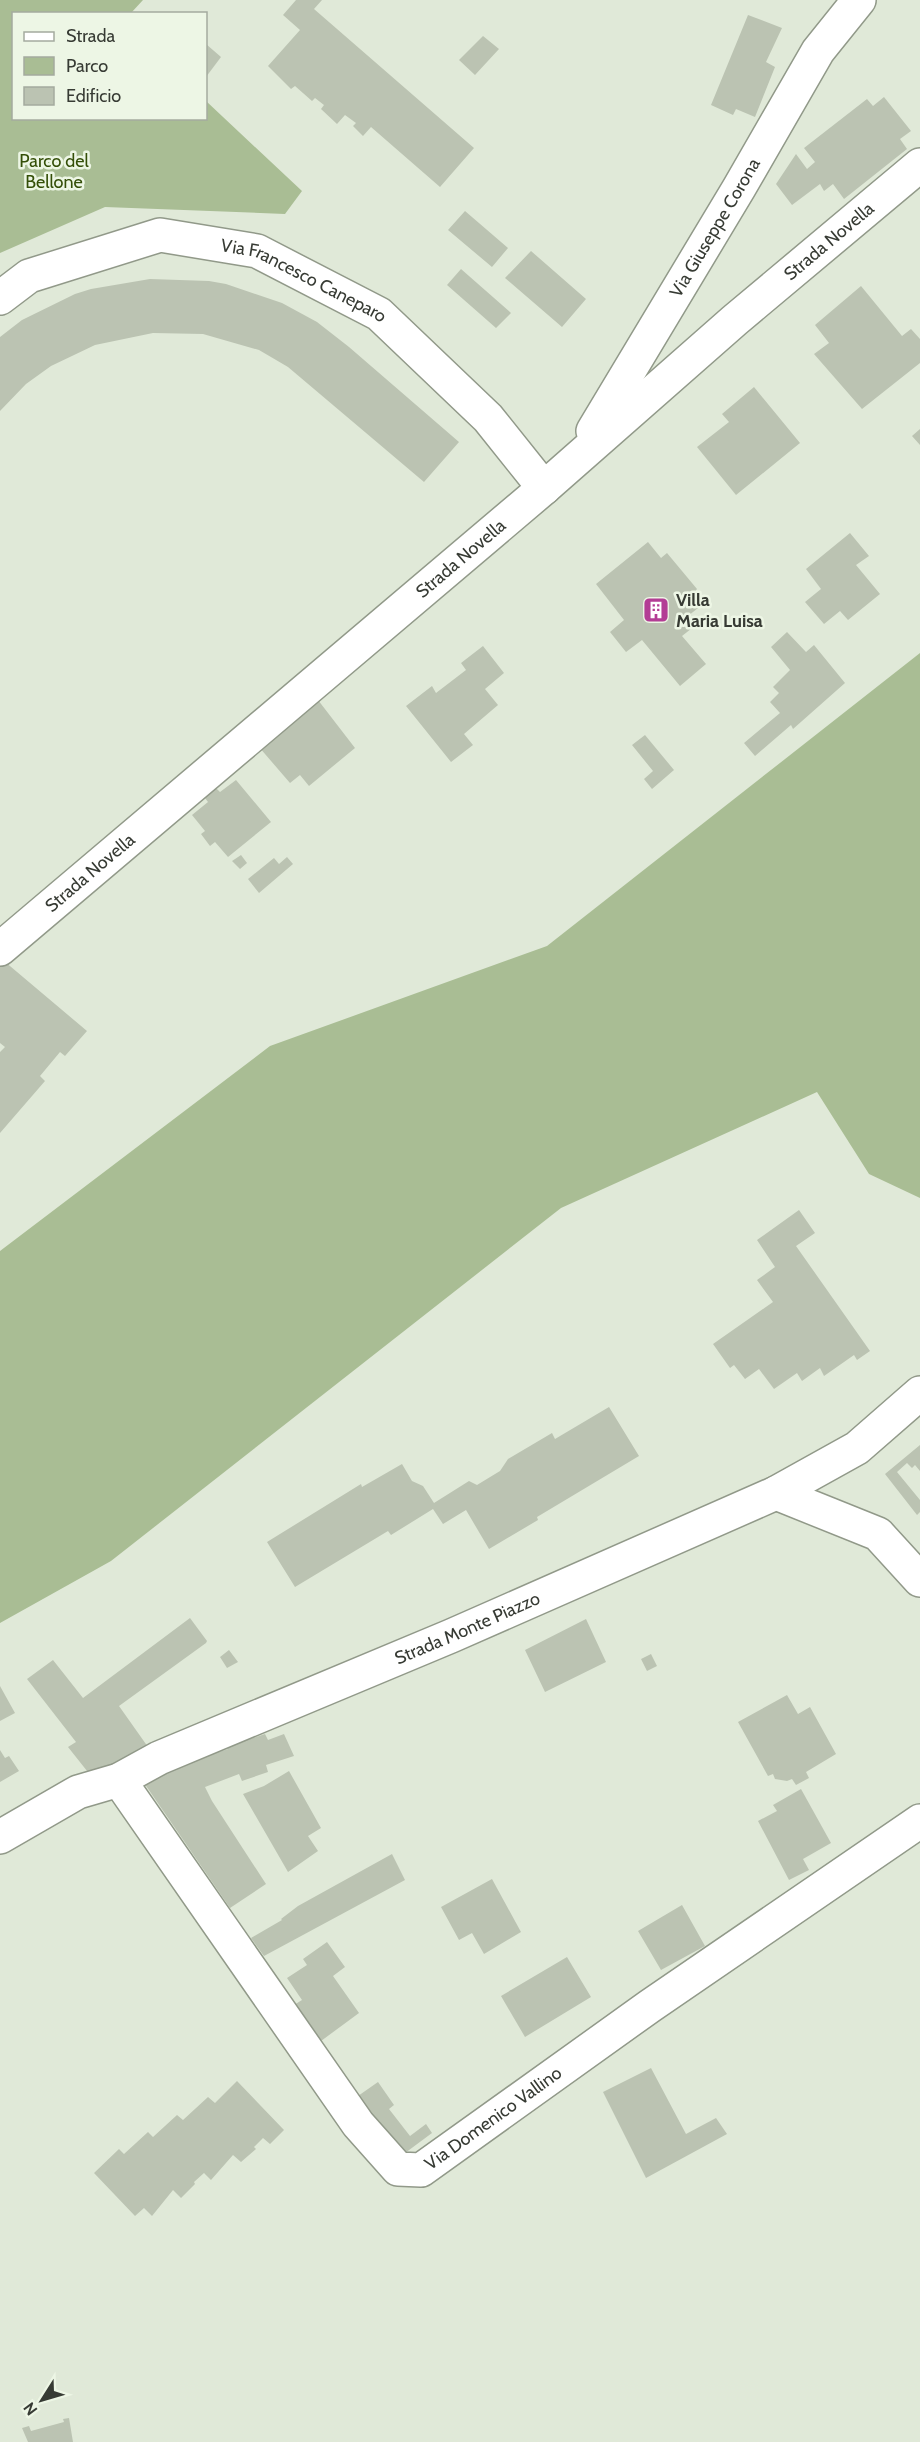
<svg xmlns="http://www.w3.org/2000/svg" width="920" height="2442" font-family="Cabin,sans-serif">
  <style>
    .green { fill: #a9bd94 }
    .building { fill: #bbc3b2 }
    .lines { fill: none; stroke-linecap: round; stroke-linejoin: round }
    .street-casing { stroke: #919989; stroke-width: 36 }
    .street { stroke: #fff; stroke-width: 33 }
    .labels { text-anchor: middle; dominant-baseline: central; stroke-width: 5; stroke-linejoin: round; paint-order: stroke }
    .park-label { font-size: 18px; fill: #344f08; stroke: #edf6e5 }
    .street-label { font-size: 18px; fill: #373b34; stroke: #edf6e5 }
    .poi-label { font-size: 18px; font-weight: bold; fill: #373b34; stroke: #edf6e5; text-anchor: start }
  </style>
  <rect width="100%" height="100%" fill="#e0e9d8"/>
  <path class="green" d="M0 0H143L131 13 14 14V118H206V101L302 191 285 214 105 207 0 253Z
    M920 653V1198L869 1174 817 1092 561 1208 111 1561 0 1623V1251L270 1046 547 946Z"/>
  <path class="building" d="M296 0H322L314 9 474 148 440 187 371 127 363 136 353 126 356 123 345 115 337 124 321 109 324 105 315 98 312 101 295 86 291 89 268 66 300 30 283 15Z
    M748 15 782 28 766 62 775 67 755 117 736 109 733 115 711 105Z
    M483 36 499 49 475 75 459 60Z
    M206 44 221 57 206 77Z
    M884 97 911 131 900 139 907 149 844 199 833 184 824 191 820 184 792 205 776 184 796 154 807 169 815 162 804 148 867 99 873 106Z
    M465 211 508 248 492 267 448 230Z
    M531 251 586 299 562 327 505 278Z
    M461 269 511 313 496 328 447 285Z
    M150 279 209 281 226 284 282 303 317 322 349 347 459 442 424 482 288 367 259 350 203 334 153 333 95 345 51 366 26 384 0 411V337L22 320 75 294 91 289Z
    M861 286 902 336 911 329 920 339V363L862 409 814 354 829 343 815 325Z
    M754 387 800 443 736 495 697 447 729 422 722 414Z
    M920 429V445L912 436Z
    M850 533 869 556 856 565 880 594 848 620 840 611 824 624 805 602 821 589 806 569Z
    M648 542 661 558 667 553 697 589 694 593 703 604 688 616 696 625 682 636 706 664 680 686 642 640 626 652 610 632 624 620 596 584Z
    M787 632 806 652 814 645 845 683 793 729 791 725 755 756 744 743 780 713 770 702 779 693 773 687 790 670 771 647Z
    M483 646 504 673 485 689 498 705 464 734 473 745 451 762 406 706 432 686 436 693 466 670 461 663Z
    M318 700 355 748 309 786 300 775 290 783 259 747Z
    M645 735 674 770 652 789 644 779 653 771 632 745Z
    M236 780 271 822 228 857 215 842 210 846 201 834 205 831 192 815 208 802 202 794 213 785 220 792Z
    M241 855 247 863 240 869 232 861Z
    M287 857 293 864 259 893 248 879 274 858 279 864Z
    M4 961 87 1031 65 1056 60 1052 40 1076 45 1081 0 1133V1052L5 1047 0 1043V966Z
    M799 1210 815 1233 796 1246 870 1351 857 1360 854 1355 824 1376 820 1368 802 1381 797 1373 774 1389 759 1369 745 1379 734 1365 730 1368 713 1344 773 1302 757 1280 775 1267 757 1240Z
    M609 1407 639 1456 537 1517 538 1520 489 1549 466 1510 443 1524 433 1509 391 1535 388 1531 295 1587 267 1542 361 1484 362 1487 402 1464 412 1481 423 1486 434 1503 469 1481 477 1485 500 1471 508 1459 552 1433 555 1439Z
    M920 1445V1471L915 1465 912 1468 907 1463 897 1472 920 1500V1512L917 1515 885 1474Z
    M190 1618 207 1641 206 1643 119 1706 148 1747 95 1781 68 1747 76 1742 27 1679 53 1660 83 1698Z
    M586 1619 606 1662 545 1692 525 1650Z
    M229 1650 238 1662 227 1668 220 1657Z
    M651 1654 657 1666 647 1671 641 1659Z
    M0 1686 15 1713 0 1721Z
    M787 1695 798 1714 810 1707 836 1754 806 1772 809 1778 796 1785 792 1779 787 1781 775 1779 773 1774 768 1776 738 1722Z
    M265 1734 268 1740 284 1734 294 1756 266 1765 268 1772 242 1781 239 1774 205 1787 212 1801 266 1884 230 1908 142 1780 218 1750 219 1752 228 1749 227 1747Z
    M0 1750 5 1758 9 1756 19 1771 0 1782Z
    M289 1771 321 1828 308 1836 318 1851 288 1872 243 1794 264 1786Z
    M801 1789 831 1843 803 1859 809 1870 789 1880 758 1821 777 1811 773 1805Z
    M392 1854 405 1880 264 1956 251 1938 282 1920 281 1919 298 1906Z
    M492 1879 521 1932 484 1954 472 1933 459 1940 441 1907Z
    M682 1905 705 1946 661 1970 638 1931Z
    M327 1942 345 1967 333 1976 359 2013 321 2041 294 2005 302 2000 287 1978 307 1965 303 1959Z
    M567 1957 591 1997 525 2037 501 1996Z
    M651 2068 686 2134 716 2118 727 2134 646 2178 603 2092Z
    M237 2081 284 2130 270 2144 263 2138 254 2147 256 2149 241 2162 233 2155 211 2180 204 2173 194 2182 195 2184 181 2198 173 2190 152 2216 144 2208 135 2216 94 2173 119 2149 124 2154 148 2132 153 2137 177 2115 183 2120 208 2097 215 2103Z
    M378 2082 394 2105 389 2109 410 2136 426 2124 432 2133 401 2156 358 2096Z
    M69 2418 73 2442H28L22 2428 29 2426 31 2431 64 2422 63 2419Z"/>
  <g class="lines">
    <defs>
      <g id="street">
        <path id="s1" d="M0 298 29 276 160 235 257 251 379 314 488 418 544 488"/>
        <path id="s2" d="M593 431 739 188 818 51 859 0"/>
        <path id="s3" d="M0 949 544 488 735 320 920 165"/>
        <path d="M776 1493 878 1534 920 1580"/>
        <path id="s4" d="M119 1780 358 2124 398 2169 421 2170 650 2006 920 1821"/>
        <path id="s5" d="M0 1837 78 1792 119 1780 159 1758 451 1636 776 1493 857 1448 920 1393"/>
      </g>
    </defs>
    <use href="#street" class="street-casing"/>
    <use href="#street" class="street"/>
  </g>
  <defs>
    <symbol id="building-square" viewBox="-11 -11 22 22"><rect x="-9" y="-9" width="18" height="18" rx="4" fill="#b33d95" stroke="#edf6e5"/><path d="M-4-6H4V6H1V3H-1V6H-4ZM-2.5-4.3h1.7v1.8h-1.7ZM.8-4.3h1.7v1.8H.8ZM-2.5-1h1.7V.8h-1.7ZM.8-1h1.7V.8H.8Z" fill="#fff"/></symbol>
  </defs>
  <g fill-rule="evenodd">
    <use href="#building-square" x="641" y="595" width="30" height="30"/>
  </g>
  <g class="labels">
    <g class="park-label">
      <text x="54" y="161">Parco del<tspan x="54" dy="21">Bellone</tspan></text>
    </g>
    <g class="street-label">
      <text stroke="none"><textPath href="#s2" startOffset="237">Via Giuseppe Corona</textPath></text>
      <text stroke="none"><textPath href="#s3" startOffset="1090">Strada Novella</textPath></text>
      <text stroke="none"><textPath href="#s1" startOffset="326">Via Francesco Caneparo</textPath></text>
      <text stroke="none"><textPath href="#s3" startOffset="604">Strada Novella</textPath></text>
      <text stroke="none"><textPath href="#s3" startOffset="118">Strada Novella</textPath></text>
      <text stroke="none"><textPath href="#s5" startOffset="513">Strada Monte Piazzo</textPath></text>
      <text stroke="none"><textPath href="#s4" startOffset="591">Via Domenico Vallino</textPath></text>
    </g>
    <g class="poi-label">
      <text x="676" y="600">Villa<tspan x="676" dy="21">Maria Luisa</tspan></text>
    </g>
  </g>
  <rect x="12" y="12" width="195" height="108" fill="#edf6e5" stroke="#a4ab9e" stroke-width="1.5"/>
  <rect x="24" y="32" width="30" height="9" fill="#ffffff" stroke="#a4ab9e" stroke-width="1.5"/>
  <text x="66" y="42" font-size="18" fill="#373b34">Strada</text>
  <rect x="24" y="57" width="30" height="18" fill="#a9bd94" stroke="#a4ab9e" stroke-width="1.5"/>
  <text x="66" y="72" font-size="18" fill="#373b34">Parco</text>
  <rect x="24" y="87" width="30" height="18" fill="#bbc3b2" stroke="#a4ab9e" stroke-width="1.5"/>
  <text x="66" y="102" font-size="18" fill="#373b34">Edificio</text>
  <g transform="translate(42 2400) rotate(233)" stroke="#edf6e5" stroke-width="4.5" paint-order="stroke">
  <path d="M0-4.5L10 22L0 15L-10 22Z" fill="#373b34"/>
  <text y="-9" font-size="16" font-weight="bold" text-anchor="middle" fill="#373b34">N</text>
  </g>
</svg>
